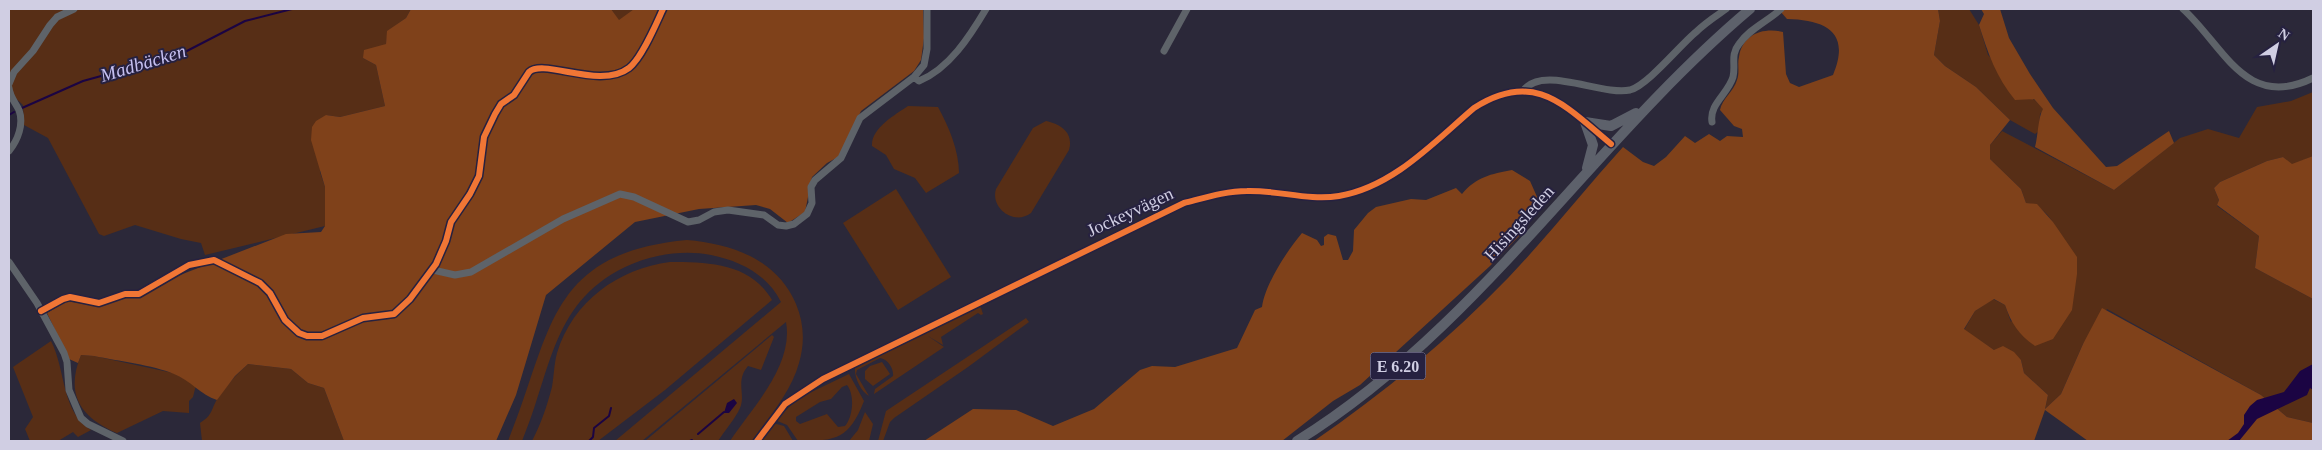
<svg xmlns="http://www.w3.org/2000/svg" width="2322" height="450" font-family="Georgia,serif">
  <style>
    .green { fill: #572e16; fill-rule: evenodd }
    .forest { fill: #7f411a }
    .water { fill: #1b0443 }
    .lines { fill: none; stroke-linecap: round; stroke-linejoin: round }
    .stream { stroke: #1b0443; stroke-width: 2 }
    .minor { stroke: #5e6369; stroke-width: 7 }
    .highway { stroke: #5d616b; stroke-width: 10 }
    .cycleway-casing { stroke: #262140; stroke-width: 9 }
    .cycleway { stroke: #f07635; stroke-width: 6 }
    .labels { text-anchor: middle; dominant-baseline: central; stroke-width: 4; stroke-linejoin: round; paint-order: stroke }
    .shield { fill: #262140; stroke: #9d9ab2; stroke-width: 1 }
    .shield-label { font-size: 16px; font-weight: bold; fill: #d0cee3 }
    .street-label { font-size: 18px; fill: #d0cee3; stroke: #262140 }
    .water-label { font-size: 19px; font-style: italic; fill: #c5bff0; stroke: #262140 }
  </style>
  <rect width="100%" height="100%" fill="#2b2839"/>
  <path class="green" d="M9 9H411L406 18 388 31 386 44 363 58 376 65 385 106 340 117 326 115 320 172 325 187V226L205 255 201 243 181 239 135 225 104 236 99 234 48 138 24 125 23 105 9 92Z
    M611 9H634L619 21Z
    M1938 9H1969L1979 25 1988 55 2044 109 2040 114 2039 131 2035 134 2010 120 1976 87 1945 66 1934 55 1940 21Z
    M2313 92V156L2292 165 2283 157 2267 161 2220 182 2214 188 2219 200 2217 206 2259 236 2255 268 2313 299V423L2287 417 2261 395 2107 309 2083 344 2061 394 2045 409 2048 395 2024 373 2021 360 1994 350 1964 330 1975 311 1993 299 2005 305 2011 322 2060 235C2052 219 2043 205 2026 203L2021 189 1990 159V145L2002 131 2114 190 2180 138 2208 129 2239 138 2257 107 2291 101Z
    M908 106 938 107C949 127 959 151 959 173L926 193 915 178 894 169 886 155 872 146C871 128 895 115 908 106Z
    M1046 121C1061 124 1074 133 1069 150L1031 213C1014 226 990 208 996 189L1033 128Z
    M896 189 951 277 898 310 843 223Z
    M687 240C732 244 777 259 796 304 804 323 805 343 799 363 791 392 769 417 752 441H730C752 408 794 365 786 322L642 441H615L781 302C767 274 740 261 711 255 685 250 656 254 632 264 551 298 552 371 522 441H508C552 334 546 253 687 240Z
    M670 262C709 262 750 263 772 300L665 390 598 441H532C541 424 547 406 552 387 554 376 554 364 557 353 573 301 618 269 670 262Z
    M980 305 983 314 981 315 978 313 941 337 943 345 928 336 944 347 874 394 875 389 893 376C894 369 888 359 880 358L857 370 856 374 869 396C861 392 854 377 855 368Z
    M1026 318 1029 322 968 367 894 418 890 422 883 441H878L886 411Z
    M772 335 774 337 761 370 748 366C735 381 746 395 740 408 735 419 725 430 718 441H645Z
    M51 341C66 370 61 412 91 430L78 437 73 432 58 441H30L25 429 33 417 13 367Z
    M81 355 94 356 173 373 196 385 193 397 189 401V413L163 411 117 433C80 417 65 394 81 355Z
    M882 362 890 374 873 386 865 379V371L870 366Z
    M248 364 291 369 308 383 324 388 344 441H202L200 423C212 415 210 413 216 401 224 388 236 375 248 364Z
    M849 374 864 401C849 439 837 441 798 441L787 425 775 420 799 398ZM847 385C855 395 853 417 845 426L838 427 827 414 800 424 796 421V417L820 402 831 399 842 387Z
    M865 412 873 424 869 441H849L858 430Z
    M773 423 784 426 793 441H760Z"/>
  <path class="forest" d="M411 9H611L619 20 634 9H923L924 38 921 60 914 71 861 111 840 156 827 163 812 177 805 212 788 223 770 209 756 205 699 209 635 222 546 295 516 395 496 441H344L324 388 308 383 291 369 248 364 235 376 217 400C201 395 190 380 174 374 153 365 118 361 94 356L81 355 78 363 69 359 47 313 67 301 100 306 286 234 321 232 325 226V187L311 140 312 127 316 121 326 115 340 117 385 106 376 65 363 58 364 50 386 44 387 31 406 18Z
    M1783 9H1938L1940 21 1934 55 1945 66 1976 87 2010 120 1990 145V159L2021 189 2026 203 2037 204 2053 222 2077 257V274L2072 310 2053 339 2035 346C2019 335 2011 323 2005 305L1994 299 1975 311 1964 329 1994 350 2003 346 2014 352 2021 360 2024 373 2048 395 2045 409 2061 394 2083 344 2102 308 2261 395 2287 417 2313 423V441H2088L2045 410 2034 441H1314C1384 393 1449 339 1508 278 1548 236 1584 190 1623 147L1643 162 1654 166 1666 157 1685 136 1695 143 1709 134 1720 141 1727 136 1743 137 1742 129 1734 126 1720 110C1722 99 1734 91 1737 80 1740 72 1737 64 1739 57 1742 34 1764 27 1783 32L1786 74 1790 83 1799 87 1833 75C1851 32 1826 20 1787 19L1780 11Z
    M1981 9H2000L2009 38 2030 74 2053 108 2106 167 2117 166 2169 131 2174 143 2114 190 2035 147C2038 136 2038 117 2043 109L2034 99 2015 100C1996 77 1988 53 1979 25L1984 14Z
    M2313 156V299L2255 268 2259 236 2217 205 2219 200 2214 188 2220 182 2267 161 2283 157 2292 164Z
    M1512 170 1530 181 1538 199V209L1521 234 1490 266 1360 385 1333 401 1282 441H924L973 409 1016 410 1053 426 1094 409 1140 370 1152 366 1175 367 1237 348 1255 310 1262 307C1265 284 1287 251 1302 233L1317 240 1321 246 1324 245V237L1328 234 1336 236 1343 260H1348L1353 251 1354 230 1368 213 1376 207 1411 199 1426 200 1456 188 1462 194C1476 177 1491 174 1512 170Z"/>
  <path class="water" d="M2313 364V390L2310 388 2307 395 2257 419 2239 441H2227L2238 433 2244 424V415L2250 406 2257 400 2284 392 2300 371Z
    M734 399 737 403 729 413H724L727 403Z"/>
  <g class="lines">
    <path class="stream" d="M22 108 83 81 181 54 245 21 292 9
      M9 115 14 112
      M698 434 724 412
      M589 441 593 437 594 428 609 416 611 408
      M690 441 692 440"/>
    <path class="minor" d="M2183 9C2224 46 2245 111 2313 78
      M1164 51 1187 9
      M914 77 919 81C949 69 970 36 986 9
      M9 84 14 72 33 51 50 25 57 17 74 9
      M9 88C10 97 15 102 19 110 24 124 18 140 9 151
      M1523 91C1542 64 1601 96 1630 90 1648 85 1680 45 1696 32 1705 23 1716 16 1726 9
      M1712 122C1709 104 1728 94 1733 77 1736 65 1730 55 1739 44 1749 29 1768 21 1781 9
      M9 262 37 303 64 353 67 362 69 390 81 418 88 424 123 441
      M433 270 455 275 471 272 563 219 620 194 634 197 688 222 699 220 714 212 728 210 764 215 778 225 786 226 794 224 807 214 812 203 811 187 815 180 841 158 860 118 914 77 924 65 927 49V9
      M41 311 63 299 70 297 99 303 125 294H139L189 265 214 260 260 283 270 293 285 320 299 333 307 336H322L363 318 394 314 410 299 436 264 446 241 451 222 470 194 479 176 484 137 495 114 501 104 514 95 529 72C544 58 600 90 629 68 642 58 656 24 663 9
      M757 441 785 404 823 379 1184 203C1204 198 1226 191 1247 191 1278 190 1308 201 1339 196 1393 187 1434 142 1474 108 1535 69 1565 106 1611 144"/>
    <path class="highway" d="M1587 168 1593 145 1585 122 1611 126 1636 113
      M1297 441C1478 329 1590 144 1750 9"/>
    <defs>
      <path id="cycleway" d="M41 311 63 299 70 297 99 303 125 294H139L189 265 214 260 260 283 270 293 285 320 299 333 307 336H322L363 318 394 314 410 299 436 264 446 241 451 222 470 194 479 176 484 137 495 114 501 104 514 95 529 72C544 58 600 90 629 68 642 58 656 24 663 9
        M757 441 785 404 823 379 1184 203C1204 198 1226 191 1247 191 1278 190 1308 201 1339 196 1393 187 1434 142 1474 108 1535 69 1565 106 1611 144"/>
    </defs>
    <use href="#cycleway" class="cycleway-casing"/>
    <use href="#cycleway" class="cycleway"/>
  </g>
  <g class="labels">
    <rect class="shield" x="1370.5" y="352.5" width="55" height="27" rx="4"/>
    <g class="shield-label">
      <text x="1398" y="366">E 6.20</text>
    </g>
    <g class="street-label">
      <text transform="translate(1130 212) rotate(-25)">Jockeyvägen</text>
      <text transform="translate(1519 223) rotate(-48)">Hisingsleden</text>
    </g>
    <g class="water-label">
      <text transform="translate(143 63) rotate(-17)">Madbäcken</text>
    </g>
  </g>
  <rect width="2322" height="450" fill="none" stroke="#d0cee3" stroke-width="20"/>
  <g transform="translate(2277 45) rotate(34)" stroke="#262140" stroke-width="4" paint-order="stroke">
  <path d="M0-4L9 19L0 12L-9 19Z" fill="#d0cee3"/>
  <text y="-8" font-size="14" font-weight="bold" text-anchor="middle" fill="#d0cee3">N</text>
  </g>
</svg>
